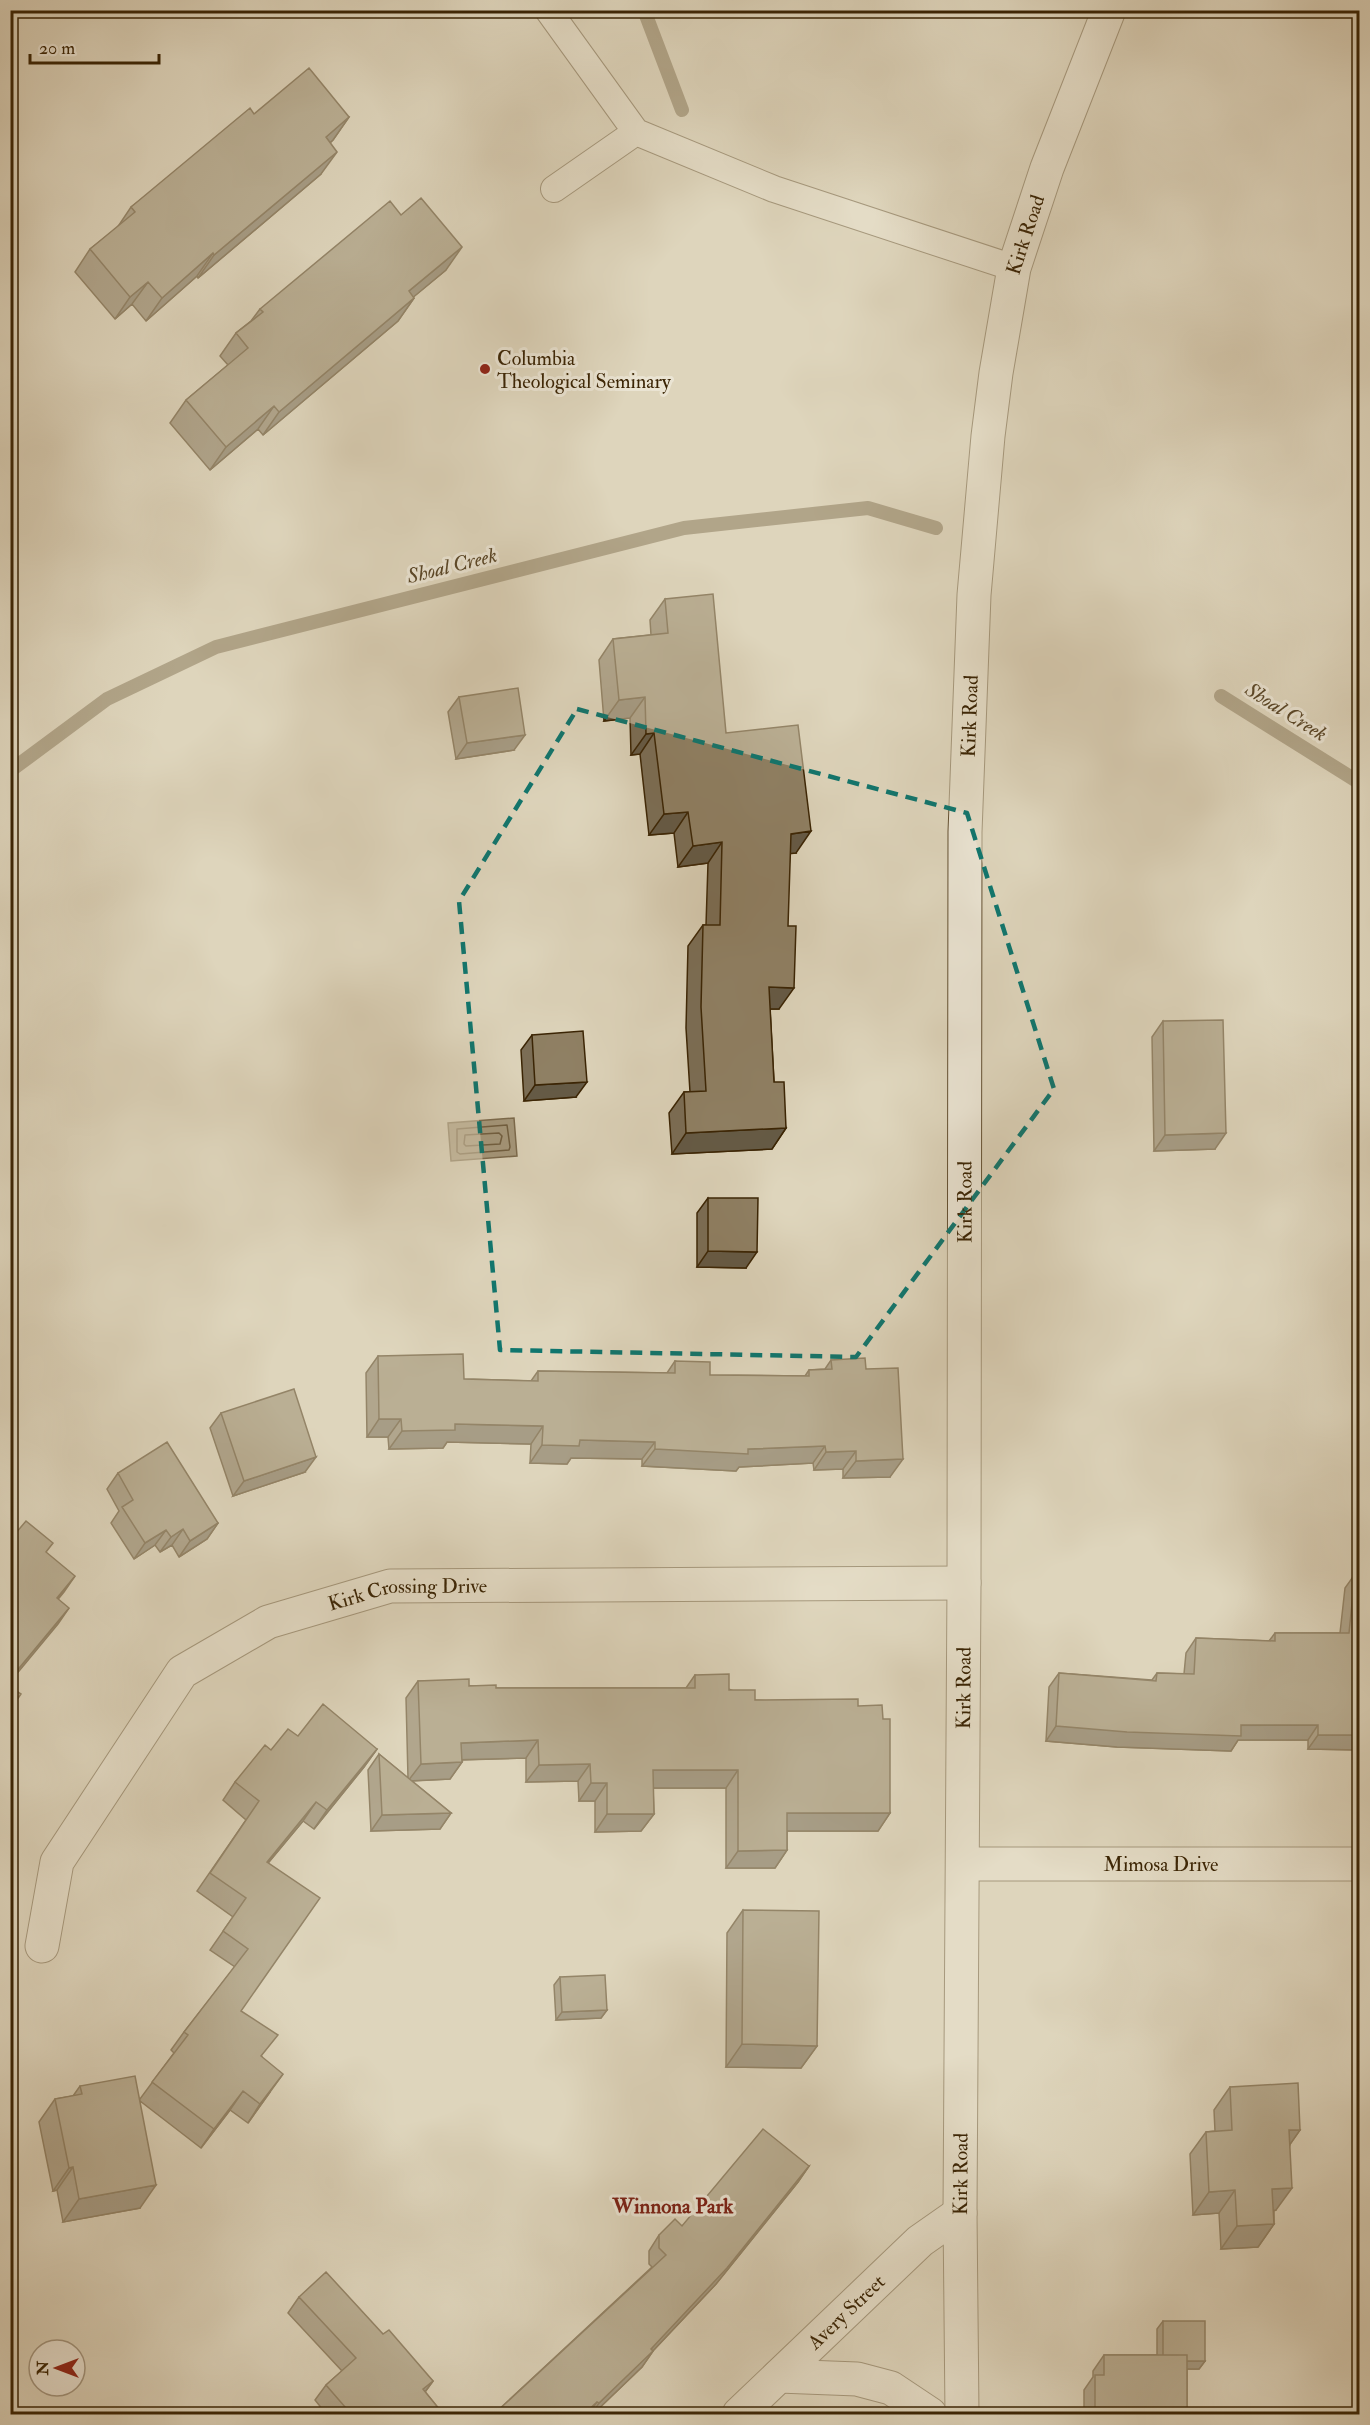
<svg xmlns="http://www.w3.org/2000/svg" width="1370" height="2425" font-family="'IM FELL Double Pica',serif">
  <style>
    .water { fill: #a6997d; stroke: #7b6a4d; stroke-width: 1.5 }
    .lines { fill: none; stroke-linecap: round; stroke-linejoin: round }
    .shore { stroke: #705e40; stroke-width: 1.5 }
    .stream { stroke: #7b6a4d; stroke-width: 14 }
    .lane-casing { stroke: #635032; stroke-width: 28 }
    .street-casing { stroke: #635032; stroke-width: 35 }
    .lane { stroke: #eae4d3; stroke-width: 26 }
    .street { stroke: #eae4d3; stroke-width: 33 }
    .wall { fill: #7b6e56; stroke: #3a2404; stroke-width: 1.5 }
    .shaded-wall { fill: #645a46; stroke: #3a2404; stroke-width: 1.5 }
    .building { fill: #8f8064; stroke: #3a2404; stroke-width: 1.5 }
    .marked { fill: none; stroke: #0f766e; stroke-width: 4.5; stroke-dasharray: 12 8; stroke-linejoin: round }
    .poi-dot { fill: #8f2418; stroke: #eae4d3; stroke-width: 2 }
    .labels { text-anchor: middle; dominant-baseline: central; stroke-width: 6; stroke-linejoin: round; paint-order: stroke }
    .street-label { font-size: 20px; fill: #3a2404; stroke: #eae4d3 }
    .poi-label { font-size: 20px; fill: #3a2404; stroke: #eae4d3; text-anchor: start }
    .water-label { font-size: 21px; font-style: italic; fill: #5a4728; stroke: #eae4d3 }
    .neighbourhood-label { font-size: 21px; font-weight: bold; fill: #7a1f14; stroke: #eae4d3 }
  </style>
  <rect width="100%" height="100%" fill="#ded5bc"/>
  <filter id="stains"><feTurbulence type="fractalNoise" baseFrequency=".00333" numOctaves="4"/><feColorMatrix values="0 0 0 0 .2 0 0 0 0 .09 0 0 0 0 .02 0 0 0 .5 -.17"/></filter>
  <radialGradient id="worn" r=".72"><stop offset=".6" stop-color="#630" stop-opacity="0"/><stop offset="1" stop-color="#630" stop-opacity=".3"/></radialGradient>
  <path class="water" d="M514 1118 517 1156 451 1161 448 1123Z"/>
  <g class="lines">
    <path class="shore" d="M507 1125 510 1147 509 1150 460 1154 457 1152V1129Z
      M499 1133 502 1136 500 1144 466 1146 464 1144 465 1135Z"/>
    <path class="stream" d="M644 10 682 110
      M1221 696 1360 783
      M10 771 107 699 216 647 684 528 868 508 936 528"/>
    <defs>
      <path id="lane" d="M548 10 636 132 774 189 1014 268
        M554 189 636 132"/>
      <g id="street">
        <path id="s1" d="M963 1864H1360"/>
        <path id="s2" d="M42 1946 57 1862 182 1672 268 1622 390 1586 964 1583"/>
        <path d="M779 2376 857 2379 891 2388 930 2414"/>
        <path id="s3" d="M739 2414 920 2241 960 2213"/>
        <path id="s4" d="M962 2414 960 2213 964 1583 965 832 974 595 988 436 996 373 1014 268 1047 168 1109 10"/>
      </g>
    </defs>
    <use href="#lane" class="lane-casing"/>
    <use href="#street" class="street-casing"/>
    <use href="#lane" class="lane"/>
    <use href="#street" class="street"/>
  </g>
  <path class="wall" d="M254 114 349 117 333 140 330 143 321 174 198 278 197 276 146 321 132 304 115 319 75 272 90 249 117 228 131 207Z
    M446 270 413 297 414 298 398 321 263 435 258 429 210 470 170 423 186 400 228 365 220 356 236 333 251 321 260 309Z
    M665 599 726 733 796 853H790L779 1009H770L774 1082 786 1128 772 1149 672 1154 669 1113 684 1092H690L686 1028 688 946 703 925H706L708 863 678 867 674 833 649 835 640 754 631 755 630 718 604 721 599 660 613 639 651 635 650 620Z
    M459 697 514 750 456 759 448 712Z
    M1163 1021 1215 1149 1154 1151 1152 1037Z
    M532 1035 576 1097 524 1101 521 1050Z
    M708 1198 746 1268 697 1267V1213Z
    M378 1356 464 1379 531 1381 538 1371 667 1373 675 1361 710 1375 805 1376 809 1370 825 1369 831 1360 866 1369 890 1477 843 1478V1469L814 1470 813 1463 739 1467 736 1471 642 1466V1459L571 1458 567 1464 530 1463 531 1444 447 1442 443 1448 389 1449 388 1437H367L366 1373Z
    M221 1413 305 1472 233 1496 210 1428Z
    M118 1473 218 1523 207 1539 179 1557 172 1545 160 1552 155 1545 134 1559 111 1523 119 1511 107 1489Z
    M1355 1574 1359 1750 1308 1749V1740H1238L1231 1751 1117 1747 1046 1741 1049 1687 1059 1673 1152 1680 1157 1673 1184 1674 1186 1653 1196 1638 1269 1641 1275 1633H1340L1345 1588Z
    M695 1675 755 1700 858 1706 890 1813 878 1831H787V1850L775 1868H726V1788H653L654 1814 641 1831 595 1832V1801H579L578 1781 526 1782V1758L462 1760V1762L450 1779 412 1781 451 1813 440 1829 371 1831 368 1770 379 1754 408 1778 406 1698 418 1681 496 1688H686Z
    M298 1736 377 1749 364 1767 314 1829 303 1821 268 1863 241 2011 262 2057 270 2092 248 2123 230 2110 201 2148 140 2101V2208L63 2222 57 2190 53 2191 39 2122 55 2099 73 2096 80 2086 140 2099 174 2053 171 2050 184 2032 235 1967 210 1950 233 1917 197 1891 246 1820 223 1800 235 1782 271 1750Z
    M743 1910 817 2046 801 2068 726 2067 727 1933Z
    M560 1977 607 2010 601 2018 556 2020 554 1985Z
    M1230 2087 1300 2130 1290 2144 1276 2210 1274 2211V2224L1258 2247 1221 2249 1219 2213 1193 2215 1190 2154 1206 2132 1215 2131 1214 2110Z
    M809 2166 798 2182 716 2284 653 2351 642 2367 592 2415H493L652 2267 649 2264V2251L659 2235 682 2226Z
    M299 2297 383 2334 433 2381 425 2392 444 2415H327L315 2400 326 2385 342 2371 288 2313Z
    M1163 2321 1205 2361 1199 2369H1187V2415H1084V2390L1093 2377V2371L1104 2355H1157V2329Z
    M1264 2408 1311 2415H1260Z"/>
  <path class="shaded-wall" d="M16 48 10 57V49Z
    M349 117 333 140 310 160 326 137Z
    M337 152 321 174 198 278 214 255Z
    M462 247 446 270 393 314 409 291Z
    M213 253 197 276 146 321 162 298Z
    M148 282 132 304 115 319 130 297Z
    M414 298 398 321 263 435 279 412Z
    M274 406 258 429 210 470 226 447Z
    M645 697 630 718 604 721 619 700Z
    M654 733 640 754 631 755 646 734Z
    M525 735 514 750 456 759 467 743Z
    M688 812 674 833 649 835 664 814Z
    M811 831 796 853 776 855 791 834Z
    M722 842 708 863 678 867 693 846Z
    M769 987 794 988 779 1009H754Z
    M587 1082 576 1097 524 1101 535 1085Z
    M786 1128 772 1149 672 1154 686 1133Z
    M1226 1133 1215 1149 1154 1151 1165 1135Z
    M708 1251 757 1252 746 1268 697 1267Z
    M379 1419H401L388 1437H367Z
    M455 1424 543 1426 531 1444 447 1442 443 1448 389 1449 402 1431Z
    M580 1440 655 1442 642 1459 571 1458 567 1464 530 1463 542 1445Z
    M825 1446 813 1463 739 1467 736 1471 642 1466 655 1449H748Z
    M856 1451 843 1469 814 1470 826 1452Z
    M316 1457 305 1472 233 1496 244 1481Z
    M903 1459 890 1477 843 1478 856 1461Z
    M218 1523 207 1539 179 1557 190 1541Z
    M183 1529 172 1545 160 1552 171 1537Z
    M166 1530 155 1545 134 1559 145 1543Z
    M75 1576 64 1592 46 1614 57 1598Z
    M69 1608 58 1624 10 1682V1679Z
    M1318 1725 1308 1740H1238L1231 1751 1117 1747 1046 1741 1056 1726Z
    M1318 1735H1359V1750L1308 1749Z
    M538 1740 526 1758 449 1760 461 1743Z
    M377 1749 364 1767 314 1829 327 1810Z
    M462 1762 450 1779 408 1781 421 1764Z
    M590 1764 578 1781 526 1782 539 1765Z
    M653 1770H738L726 1788H641Z
    M591 1783H607L595 1801H579Z
    M316 1802 303 1821 254 1880 267 1862Z
    M451 1813 440 1829 371 1831 382 1815Z
    M787 1813H890L878 1831H775Z
    M607 1814H654L641 1831 595 1832Z
    M787 1850 775 1868H726L738 1851Z
    M607 2010 601 2018 556 2020 562 2012Z
    M742 2044 817 2046 801 2068 726 2067Z
    M283 2074 270 2092 248 2123 260 2104Z
    M243 2091 230 2110 201 2148 214 2129Z
    M1289 2130H1300L1284 2153Z
    M809 2166 798 2182 716 2284 648 2356 653 2351 642 2367 592 2415H591L599 2403 651 2349Z
    M73 2167 57 2190 53 2191 69 2168Z
    M156 2185 140 2208 63 2222 79 2199Z
    M1292 2188 1276 2210 1256 2212 1272 2189Z
    M1235 2190 1219 2213 1193 2215 1209 2192Z
    M1274 2224 1258 2247 1221 2249 1237 2226Z
    M1163 2361H1205L1199 2369H1157Z
    M433 2381 422 2396 423 2389Z
    M597 2402 588 2415H583Z"/>
  <path class="building" d="M10 15 16 48 10 49Z
    M309 68 349 117 326 137 337 152 214 255 213 253 162 298 148 282 130 297 90 249 135 212 131 207 250 108 254 114Z
    M421 198 462 247 409 291 414 298 279 412 274 406 226 447 186 400 248 348 236 333 263 312 260 309 390 201 401 215Z
    M713 594 726 733 798 725 811 831 791 834 788 926H796L794 988 769 987 774 1082H784L786 1128 686 1133 684 1092 706 1091 701 1007 703 925H720L722 842 693 846 688 812 664 814 654 733 646 734 645 697 619 700 613 639 668 633 665 599Z
    M518 688 525 735 467 743 459 697Z
    M1223 1020 1226 1133 1165 1135 1163 1021Z
    M583 1031 587 1082 535 1085 532 1035Z
    M708 1198H758L757 1252 708 1251Z
    M463 1354 464 1379 538 1381V1371L675 1373V1361L710 1362V1375L809 1376V1370L832 1369 831 1360 865 1358 866 1369 898 1368 903 1459 856 1461V1451L826 1452 825 1446 748 1449V1454L655 1449V1442L580 1440 579 1446 542 1445 543 1426 455 1424V1430L402 1431 401 1419H379L378 1356Z
    M294 1389 316 1457 244 1481 221 1413Z
    M167 1442 218 1523 190 1541 183 1529 171 1537 166 1530 145 1543 122 1507 133 1500 118 1473Z
    M26 1521 53 1543 46 1552 75 1576 57 1598 69 1608 10 1679V1540Z
    M1355 1574H1359V1735H1318V1725H1241V1736L1127 1732 1056 1726 1059 1673 1156 1681 1157 1673 1194 1674 1196 1638 1275 1641V1633H1349Z
    M729 1674V1690H755V1700L858 1699V1706L882 1705 883 1719H890V1813H787V1850L738 1851V1770H653L654 1814H607V1783H591L590 1764 539 1765 538 1740 461 1743 462 1762 421 1764 418 1681 469 1679V1686L496 1685V1688H695V1675Z
    M10 1687 21 1694 10 1710Z
    M323 1704 377 1749 327 1810 316 1802 267 1862 320 1898 241 2011 278 2035 261 2056 283 2074 260 2104 243 2091 214 2129 152 2082 188 2035 184 2032 248 1949 223 1931 246 1898 210 1873 259 1801 235 1782 265 1745 271 1750 288 1729 298 1736Z
    M379 1754 451 1813 382 1815Z
    M743 1910 819 1911 817 2046 742 2044Z
    M605 1975 607 2010 562 2012 560 1977Z
    M135 2076 156 2185 79 2199 73 2167 69 2168 55 2099 82 2094 80 2086Z
    M1298 2083 1300 2130H1289L1292 2188 1272 2189 1274 2224 1237 2226 1235 2190 1209 2192 1206 2132 1232 2130 1230 2087Z
    M763 2129 809 2166 727 2268 651 2349 653 2351 599 2403 597 2402 583 2415H493L666 2255 659 2248V2235L675 2219 682 2226Z
    M326 2272 383 2334 389 2330 433 2381 423 2389 444 2415H352L326 2385 356 2358 299 2297Z
    M1163 2321H1205V2361H1187V2355H1163Z
    M1104 2355H1187V2415H1095V2375H1104Z
    M1264 2408H1311V2415H1264Z"/>
  <path d="M0 0H1370V2425H0ZM577 709 967 813 1054 1089 856 1357 500 1350 459 901Z" fill="#ded5bc" fill-opacity=".55" fill-rule="evenodd"/>
  <path class="marked" d="M577 709 967 813 1054 1089 856 1357 500 1350 459 901Z"/>
  <circle class="poi-dot" cx="485" cy="369" r="6"/>
  <g class="labels">
    <g class="street-label">
      <text stroke="none"><textPath href="#s4" startOffset="2184">Kirk Road</textPath></text>
      <text stroke="none"><textPath href="#s4" startOffset="1698">Kirk Road</textPath></text>
      <text stroke="none"><textPath href="#s4" startOffset="1212">Kirk Road</textPath></text>
      <text stroke="none"><textPath href="#s2" startOffset="556">Kirk Crossing Drive</textPath></text>
      <text stroke="none"><textPath href="#s4" startOffset="726">Kirk Road</textPath></text>
      <text stroke="none"><textPath href="#s1" startOffset="198">Mimosa Drive</textPath></text>
      <text stroke="none"><textPath href="#s4" startOffset="240">Kirk Road</textPath></text>
      <text stroke="none"><textPath href="#s3" startOffset="148">Avery Street</textPath></text>
    </g>
    <g class="poi-label">
      <text x="497" y="358">Columbia<tspan x="497" dy="23">Theological Seminary</tspan></text>
    </g>
    <g class="water-label">
      <text transform="translate(452 566) rotate(-14)">Shoal Creek</text>
      <text transform="translate(1286 712) rotate(32)">Shoal Creek</text>
    </g>
    <g class="neighbourhood-label">
      <text x="673" y="2206">Winnona Park</text>
    </g>
  </g>
  <rect width="1370" height="2425" fill="none" stroke="#ded5bc" stroke-width="36"/>
  <rect x="12" y="12" width="1346" height="2401" fill="none" stroke="#3a2404" stroke-width="3"/>
  <rect x="18" y="18" width="1334" height="2389" fill="none" stroke="#3a2404" stroke-width="1.5"/>
  <g transform="translate(57 2368) rotate(270)"><circle r="28" fill="#eae4d3" stroke="#a49780" stroke-width="1.5"/>
  <path d="M0-4.5L10 22L0 15L-10 22Z" fill="#8f2418"/>
  <text y="-9" font-size="16" font-weight="bold" text-anchor="middle" fill="#3a2404">N</text>
  </g>
  <path d="M30 54v9h129v-9" fill="none" stroke="#3a2404" stroke-width="3"/>
  <text x="39" y="54" font-size="18" fill="#3a2404" stroke="#eae4d3" stroke-width="4.5" paint-order="stroke">20 m</text>
  <rect width="100%" height="100%" filter="url(#stains)"/>
  <rect width="100%" height="100%" fill="url(#worn)"/>
</svg>
